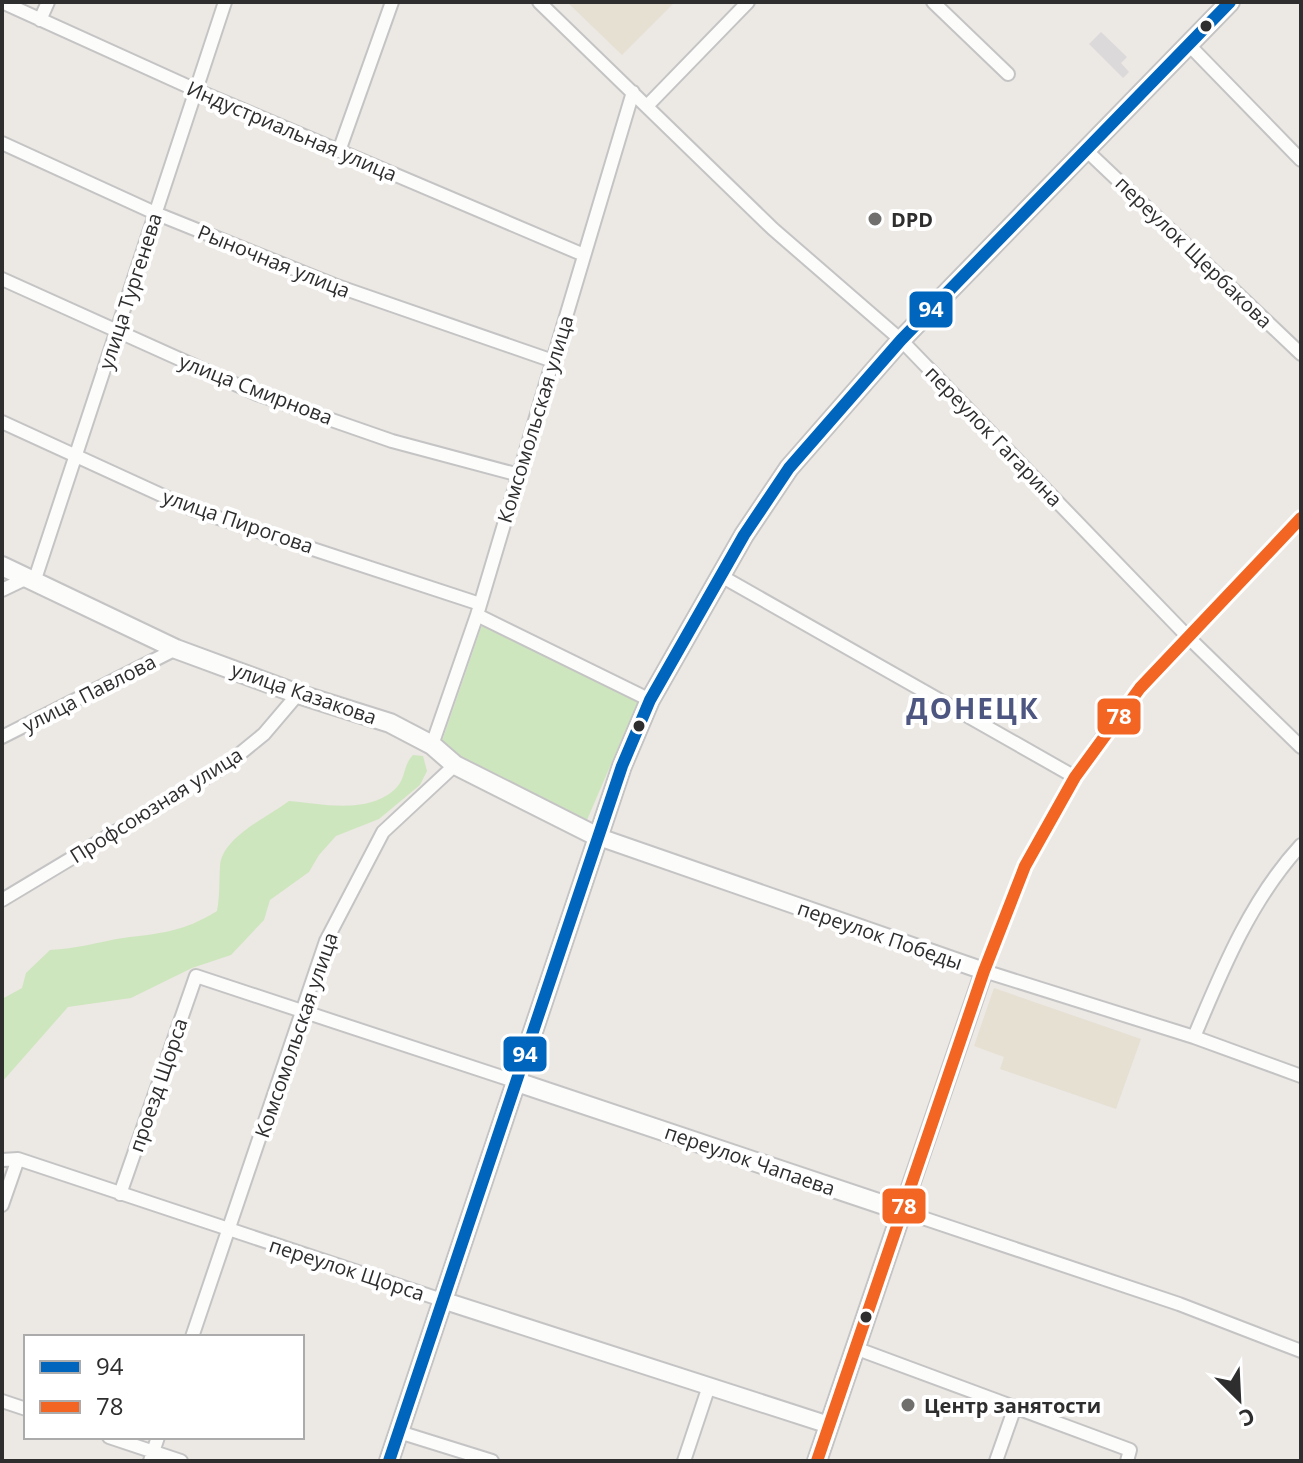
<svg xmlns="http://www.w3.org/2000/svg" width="1303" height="1463" font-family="'Open Sans',sans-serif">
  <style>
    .industrial { fill: #dcd9db }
    .education { fill: #e6e0d3 }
    .green { fill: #cee6be }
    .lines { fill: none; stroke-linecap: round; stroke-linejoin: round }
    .minor-casing { stroke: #c5c4c5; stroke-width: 16 }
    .tertiary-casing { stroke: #c5c4c5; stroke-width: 20 }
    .secondary-casing { stroke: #c5c4c5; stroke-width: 22 }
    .minor { stroke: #fcfcfb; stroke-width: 12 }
    .tertiary { stroke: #fcfcfb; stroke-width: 16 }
    .secondary { stroke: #fcfcfb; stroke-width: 18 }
    .bus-1-casing { stroke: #fff; stroke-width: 18 }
    .bus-2-casing { stroke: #fff; stroke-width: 18 }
    .bus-1 { stroke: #0065bd; stroke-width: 12 }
    .bus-2 { stroke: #f26522; stroke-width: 12 }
    .bus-dot { fill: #2e2e2e; stroke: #fff; stroke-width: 3 }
    .poi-dot { fill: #706f6e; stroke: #fff; stroke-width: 3 }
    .labels { text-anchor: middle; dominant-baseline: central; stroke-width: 8; stroke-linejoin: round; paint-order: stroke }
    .street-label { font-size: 20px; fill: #2e2e2e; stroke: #fff }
    .poi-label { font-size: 20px; font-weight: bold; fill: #2e2e2e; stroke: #fff; text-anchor: start }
    .district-label { font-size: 28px; font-weight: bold; letter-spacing: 2px; fill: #4d5680; stroke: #fff }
    .line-badge { stroke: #fff; stroke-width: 3 }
    .badge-label { font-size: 22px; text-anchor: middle; font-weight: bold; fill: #fff }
  </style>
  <rect width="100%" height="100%" fill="#ece8e4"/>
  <path class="industrial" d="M1101 32 1127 57 1121 63 1129 72 1123 78 1089 44Z"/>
  <path class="education" d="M567 2H675L622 55Z
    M994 988 1141 1039 1116 1109 1000 1069 1004 1057 974 1046Z"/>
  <path class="green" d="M483 622 639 699 587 820 450 754 442 741Z
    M413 755 423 756 427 771 420 785 379 819 336 836 319 855 309 872 270 900 264 920 231 955 192 968 131 998 68 1007 2 1082V999L22 988 26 973 50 950C76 949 98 942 123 938 162 933 183 932 217 911 220 895 219 882 220 866 222 837 268 817 289 801 322 804 371 815 397 787 406 777 403 765 413 755Z"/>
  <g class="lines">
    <defs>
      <path id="minor" d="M2 2 196 90 584 255
        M539 2 773 229 901 340 1188 637 1301 747
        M933 2 1008 74
        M40 20 48 2
        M1189 45 1301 160
        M647 106 748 2
        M2 143 155 213 334 285 553 361
        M1086 150 1301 354
        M339 151 392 2
        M2 279 257 394 392 441 519 475
        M2 422 194 510 480 604
        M1301 518 1140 688 1104 735 1075 777 1025 866 984 971 1194 1037 1301 1076
        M721 576 1075 777
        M35 579 225 2
        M2 590 27 578
        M477 615 650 700
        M2 737 176 649
        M432 745 477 615 633 92
        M2 900 225 766 264 734 298 694
        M1194 1037C1222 970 1251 899 1301 845
        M2 1160 18 1159 442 1300
        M120 1194 196 976 517 1082
        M2 1205 18 1159
        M902 1211 1179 1304 1301 1351
        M192 1337 326 941 383 832 455 765
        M855 1348 1130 1450 1127 1461
        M2 1401 26 1409
        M399 1432 492 1461
        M109 1437 181 1461
        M150 1461 158 1437
        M684 1461 709 1386
        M996 1461 1015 1407"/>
      <path id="tertiary" d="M596 836 984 971 902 1211
        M442 1300 829 1425"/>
      <path id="secondary" d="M2 566 176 649 298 694 390 723 432 745 455 765 596 836
        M517 1082 902 1211 817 1461
        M389 1461 622 766 650 700 744 535 789 468 901 340 1230 2"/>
    </defs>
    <use href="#minor" class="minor-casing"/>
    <use href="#tertiary" class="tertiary-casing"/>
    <use href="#secondary" class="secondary-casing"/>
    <use href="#minor" class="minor"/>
    <use href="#tertiary" class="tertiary"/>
    <use href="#secondary" class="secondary"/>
    <defs>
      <path id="bus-1" d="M389 1461 622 766 650 700 744 535 789 468 901 340 1230 2"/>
      <path id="bus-2" d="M817 1461 984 971 1025 866 1075 777 1140 688 1301 518"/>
    </defs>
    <use href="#bus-1" class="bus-1-casing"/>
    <use href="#bus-2" class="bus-2-casing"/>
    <use href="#bus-1" class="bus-1"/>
    <use href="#bus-2" class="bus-2"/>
  </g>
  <g class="bus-dot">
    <circle cx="1206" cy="26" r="7"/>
    <circle cx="639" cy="726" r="7"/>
    <circle cx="866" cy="1317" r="7"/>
  </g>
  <g class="poi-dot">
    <circle cx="875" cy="219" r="8"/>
    <circle cx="908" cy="1405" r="8"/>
  </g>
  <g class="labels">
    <g class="street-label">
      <text transform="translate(292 131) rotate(23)">Индустриальная улица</text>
      <text transform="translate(1194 252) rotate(44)">переулок Щербакова</text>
      <text transform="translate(274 261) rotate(22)">Рыночная улица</text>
      <text transform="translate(130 291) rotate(-72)">улица Тургенева</text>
      <text transform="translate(256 389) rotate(21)">улица Смирнова</text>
      <text transform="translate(535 419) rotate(-73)">Комсомольская улица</text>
      <text transform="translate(994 436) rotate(46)">переулок Гагарина</text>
      <text transform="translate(238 521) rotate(19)">улица Пирогова</text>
      <text transform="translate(89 693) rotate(-27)">улица Павлова</text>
      <text transform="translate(304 693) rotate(19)">улица Казакова</text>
      <text transform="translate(156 805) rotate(-32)">Профсоюзная улица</text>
      <text transform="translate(880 935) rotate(19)">переулок Победы</text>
      <text transform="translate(296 1035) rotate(-71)">Комсомольская улица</text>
      <text transform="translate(158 1085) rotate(-71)">проезд Щорса</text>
      <text transform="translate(750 1160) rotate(19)">переулок Чапаева</text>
      <text transform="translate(347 1269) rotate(18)">переулок Щорса</text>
    </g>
    <g class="poi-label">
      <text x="891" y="219">DPD</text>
      <text x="924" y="1405">Центр занятости</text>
    </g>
    <g class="district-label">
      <text x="973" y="708">ДОНЕЦК</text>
    </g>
  </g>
  <g class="line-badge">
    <rect x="908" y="290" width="46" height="39" rx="8" fill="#0065bd"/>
    <rect x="1096" y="697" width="46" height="39" rx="8" fill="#f26522"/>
    <rect x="502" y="1035" width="46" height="38" rx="8" fill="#0065bd"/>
    <rect x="881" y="1187" width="46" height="38" rx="8" fill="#f26522"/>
  </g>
  <g class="badge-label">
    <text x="931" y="317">94</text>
    <text x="1119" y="724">78</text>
    <text x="525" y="1062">94</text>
    <text x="904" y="1214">78</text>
  </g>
  <rect width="1303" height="1463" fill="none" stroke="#2e2e2e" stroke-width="8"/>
  <rect x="24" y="1335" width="280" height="104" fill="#ffffff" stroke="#ababab" stroke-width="2"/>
  <rect x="40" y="1361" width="40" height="12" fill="#0065bd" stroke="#ababab" stroke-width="2"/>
  <text x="96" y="1375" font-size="24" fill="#2e2e2e">94</text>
  <rect x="40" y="1401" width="40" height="12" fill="#f26522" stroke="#ababab" stroke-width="2"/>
  <text x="96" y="1415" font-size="24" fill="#2e2e2e">78</text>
  <g transform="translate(1239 1399) rotate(156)" stroke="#ffffff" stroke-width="6" paint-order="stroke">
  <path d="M0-6L14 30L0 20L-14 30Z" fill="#2e2e2e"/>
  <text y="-12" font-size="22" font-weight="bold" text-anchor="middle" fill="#2e2e2e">С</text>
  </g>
</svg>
